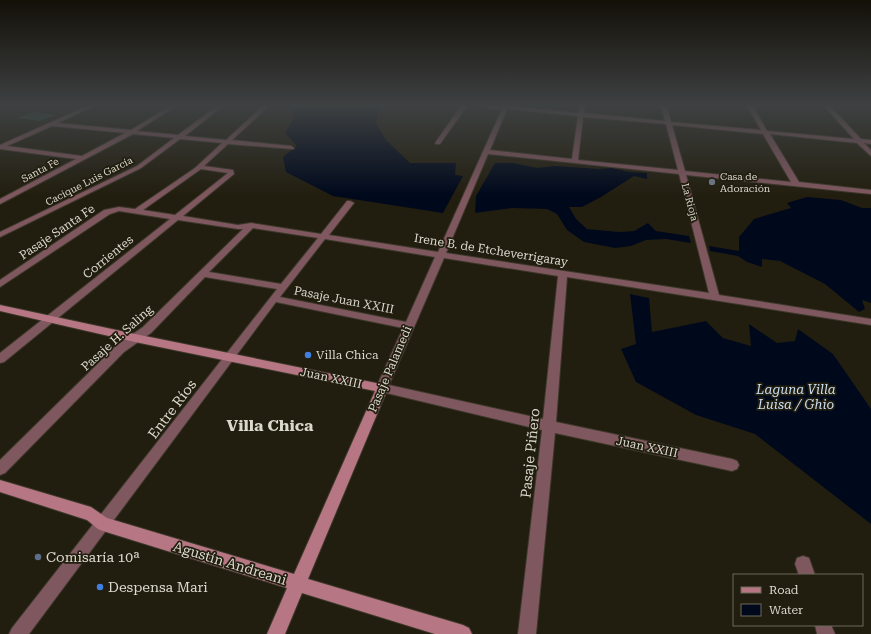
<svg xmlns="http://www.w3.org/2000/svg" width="871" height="634" font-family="'Roboto Serif',serif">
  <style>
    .green { fill: #2b4d39 }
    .water { fill: #00091c }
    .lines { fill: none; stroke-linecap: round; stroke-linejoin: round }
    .street-casing { stroke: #3c382a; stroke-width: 2 }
    .secondary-casing { stroke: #3c382a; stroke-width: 2 }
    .street { fill: #7f575f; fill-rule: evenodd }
    .secondary { fill: #b67684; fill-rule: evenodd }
    .worship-dot { fill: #6b7280; stroke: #221e0f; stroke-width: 1.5 }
    .shop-dot { fill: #3f7fe0; stroke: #221e0f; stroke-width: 1.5 }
    .service-dot { fill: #5c6f8a; stroke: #221e0f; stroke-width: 1.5 }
    .labels { text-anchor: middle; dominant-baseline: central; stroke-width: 3.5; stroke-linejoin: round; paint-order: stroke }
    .far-street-label { font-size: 10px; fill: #dbd9ce; stroke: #221e0f }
    .far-poi-label { font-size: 10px; fill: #dbd9ce; stroke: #221e0f; text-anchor: start }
    .street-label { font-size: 12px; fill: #dbd9ce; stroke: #221e0f }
    .poi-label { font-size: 12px; fill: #dbd9ce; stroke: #221e0f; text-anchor: start }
    .water-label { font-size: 13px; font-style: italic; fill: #cadff4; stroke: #221e0f }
    .near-street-label { font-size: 14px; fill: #dbd9ce; stroke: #221e0f }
    .near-poi-label { font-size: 14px; fill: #dbd9ce; stroke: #221e0f; text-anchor: start }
    .near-neighbourhood-label { font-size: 16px; font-weight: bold; fill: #dbd9ce; stroke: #221e0f }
  </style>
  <rect width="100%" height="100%" fill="#221e0f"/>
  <path class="green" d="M33 112 56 115 40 121 17 118Z"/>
  <path class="water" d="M294 106H379L376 123 386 140 410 163H456L455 175 463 176 443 213 333 196 286 172 283 157 297 146 285 133 294 118Z
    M495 163H513L537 168 555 166 598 169 612 168 629 172 647 173V179L634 176 601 197 582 207H569L576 219 587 229 619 232 634 231 648 223 656 231 689 236 691 243 666 239 646 240 631 246 615 248 584 242 567 230 557 214 547 209 512 208 475 213 476 196Z
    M807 197 841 200 862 208H871V303L862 300 865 309 859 312 825 284 780 261 762 259V267L747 262 738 256 710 251 709 246 739 251V237L754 219 791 208 787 203Z
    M630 294 649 298 652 332 706 321 723 338 751 346 749 324 777 343 795 341 798 329 833 354 871 409V524L755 434 696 415 636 382 621 349 636 344Z"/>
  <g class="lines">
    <defs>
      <path id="street" d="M87 106H94L58 123 131 130 170 106H176L137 131 178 135 217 106H223L185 136 226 140 263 106H269L232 140 291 146 294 148 293 149 228 144 204 166 233 170 234 174 183 216 238 225 251 223 321 234 347 201H350L354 203 329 235 438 252 502 109 488 108 485 106H509L578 113 579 106H585L584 113 665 121 661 106H667L671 122 761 130 747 106H753L767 131 854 139 824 106H830L861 139 871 140V144L864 143 871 150V156L857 143 770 134 799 182 871 190V194L686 175 719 295 871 319V325L567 277 556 422 732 459 737 461 739 465 737 469 732 471 555 433 536 634H518L542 430 378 391 376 388 403 328 276 302 29 634H9L12 628 277 289 205 277 151 333 124 352 5 473 0 475V460L116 346 143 327 243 229H238L178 220 4 362 0 363V353L170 219 119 211 110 214 0 287V280L104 210 119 207 135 209 195 168 222 143 180 139 141 168 0 237V232L137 166 174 138 133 134 0 204V199L76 159 0 149V145ZM507 109 578 116 572 159 490 150ZM583 117 666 124 678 170 578 160ZM672 125 763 134 791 182 685 171ZM52 126 125 133 82 156 7 146ZM488 154 679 174 709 293 446 253ZM201 169 228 173 175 215 143 210ZM253 228 318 238 281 284 209 272ZM325 239 435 257 406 322 280 297ZM444 258 558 276 543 419 389 385Z
        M461 106H467L440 144H436L435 143Z
        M803 556 809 558 815 575H799L795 564 797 558Z
        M815 625H831L835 634H817Z"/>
      <path id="secondary" d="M0 305 135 334 386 385 388 388 308 579 463 625 469 628 472 634H435L302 593 285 634H267L287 588 103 531 98 529 87 520 0 492V480L91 507 107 518 294 574 375 391 135 342 0 311Z"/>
    </defs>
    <use href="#street" class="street-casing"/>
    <use href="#secondary" class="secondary-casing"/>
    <use href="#street" class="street"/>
    <use href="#secondary" class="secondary"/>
  </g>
  <linearGradient id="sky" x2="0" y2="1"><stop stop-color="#131008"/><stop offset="0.54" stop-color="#3e4142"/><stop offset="1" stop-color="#3e4142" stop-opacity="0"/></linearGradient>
  <rect width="871" height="195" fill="url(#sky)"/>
  <circle class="worship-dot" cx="712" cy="182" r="4"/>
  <g class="shop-dot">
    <circle cx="308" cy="355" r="4"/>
    <circle cx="100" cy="587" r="4"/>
  </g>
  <circle class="service-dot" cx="38" cy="557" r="4"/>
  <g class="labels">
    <g class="far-street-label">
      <text transform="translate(40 170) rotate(-28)">Santa Fe</text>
      <text transform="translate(89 181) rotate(-27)">Cacique Luis García</text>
      <text transform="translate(690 202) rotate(75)">La Rioja</text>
    </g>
    <g class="far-poi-label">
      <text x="720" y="176">Casa de<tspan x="720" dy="12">Adoración</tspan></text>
    </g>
    <g class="street-label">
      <text transform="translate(57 232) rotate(-34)">Pasaje Santa Fe</text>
      <text transform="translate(491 250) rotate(9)">Irene B. de Etcheverrigaray</text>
      <text transform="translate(108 257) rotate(-39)">Corrientes</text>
      <text transform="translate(344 300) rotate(11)">Pasaje Juan XXIII</text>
      <text transform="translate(117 338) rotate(-42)">Pasaje H. Saling</text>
      <text transform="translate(390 369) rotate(-67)">Pasaje Palamedi</text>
      <text transform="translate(331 378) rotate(12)">Juan XXIII</text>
      <text transform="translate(647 447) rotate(12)">Juan XXIII</text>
    </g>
    <g class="poi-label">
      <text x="316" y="355">Villa Chica</text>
    </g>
    <g class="water-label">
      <text x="796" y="389">Laguna Villa<tspan x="796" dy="15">Luisa / Ghio</tspan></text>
    </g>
    <g class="near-street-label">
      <text transform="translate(172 409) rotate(-53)">Entre Ríos</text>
      <text transform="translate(530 453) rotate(-84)">Pasaje Piñero</text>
      <text transform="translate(230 563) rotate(17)">Agustín Andreani</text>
    </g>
    <g class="near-poi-label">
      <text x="46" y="557">Comisaría 10ª</text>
      <text x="108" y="587">Despensa Mari</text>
    </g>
    <g class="near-neighbourhood-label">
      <text x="270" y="425">Villa Chica</text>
    </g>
  </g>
  <rect x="733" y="574" width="130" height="52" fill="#221e0f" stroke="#6c695b"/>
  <rect x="741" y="587" width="20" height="6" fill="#b67684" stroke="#6c695b"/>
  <text x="769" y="594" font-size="12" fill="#dbd9ce">Road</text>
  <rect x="741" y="604" width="20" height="12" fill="#00091c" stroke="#6c695b"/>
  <text x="769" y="614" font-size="12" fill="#dbd9ce">Water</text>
</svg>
